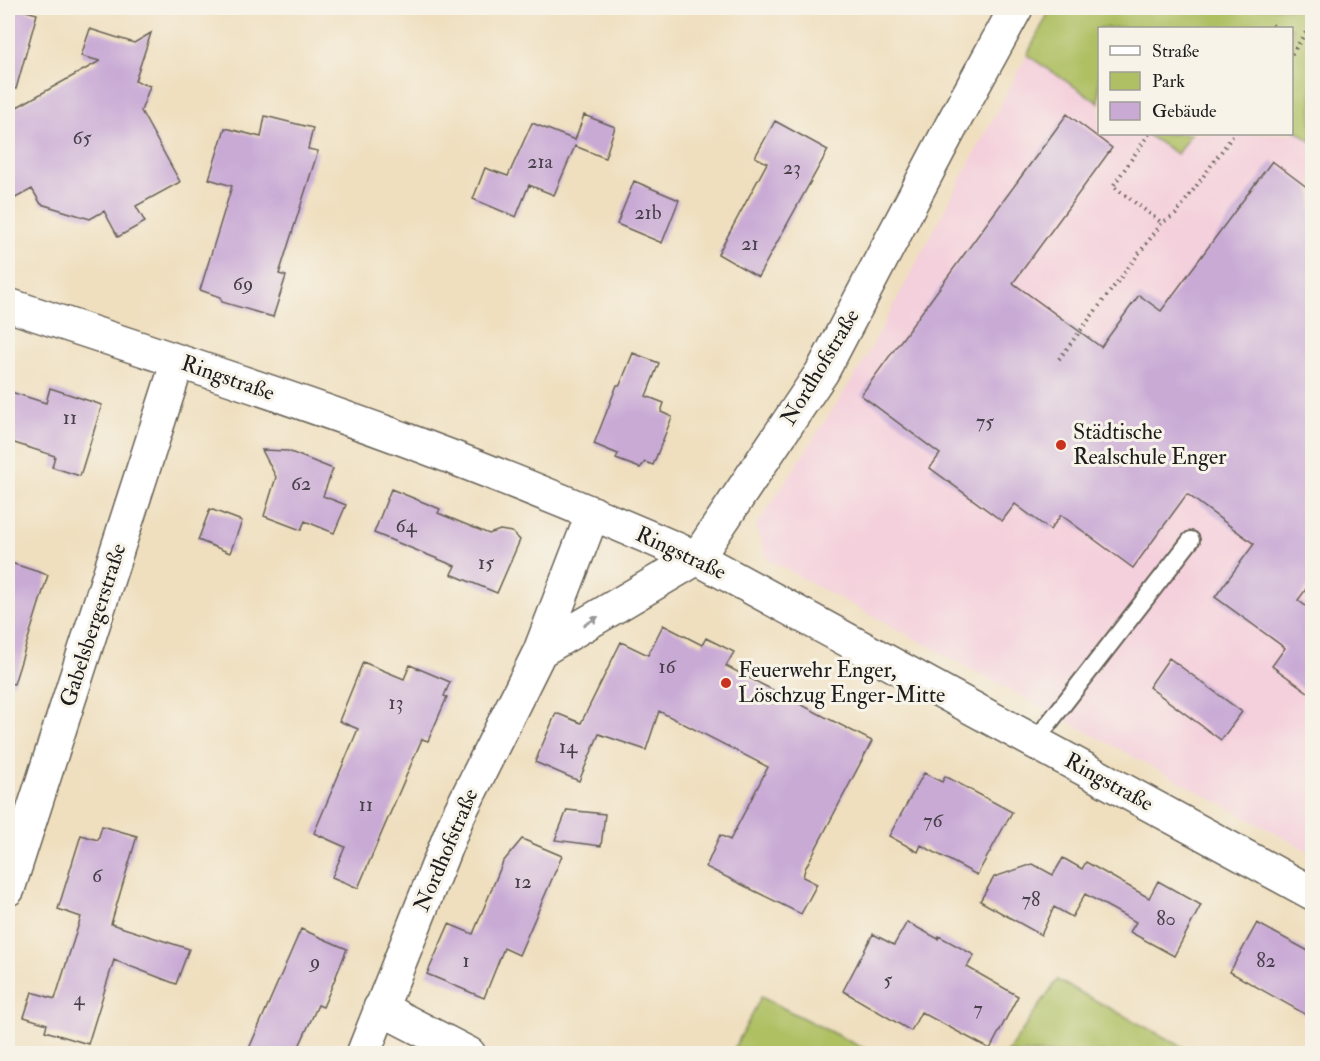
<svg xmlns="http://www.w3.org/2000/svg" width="1320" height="1061" font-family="'IM FELL Double Pica',serif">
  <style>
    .built { fill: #f4cfdc }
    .green { fill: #afc064; stroke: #666e40; stroke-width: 1.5 }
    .building { fill: #c9aad5 }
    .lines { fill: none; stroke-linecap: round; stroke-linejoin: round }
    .service-casing { stroke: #666055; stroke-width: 20 }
    .minor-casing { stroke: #666055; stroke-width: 36 }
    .path { stroke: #666055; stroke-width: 4; stroke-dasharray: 1.5 4.5; stroke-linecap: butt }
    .service { stroke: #fff; stroke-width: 16 }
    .minor { stroke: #fff; stroke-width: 33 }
    .oneway { fill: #999 }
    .poi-dot { fill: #c8321e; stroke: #f7f3e8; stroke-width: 2 }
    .labels { text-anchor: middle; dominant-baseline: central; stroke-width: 6; stroke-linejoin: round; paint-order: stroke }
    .number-label { font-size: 20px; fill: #47404a }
    .street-label { font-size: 22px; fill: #1c1c1c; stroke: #f7f3e8 }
    .poi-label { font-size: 22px; fill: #1c1c1c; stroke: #f7f3e8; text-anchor: start }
  </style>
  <rect width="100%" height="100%" fill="#f7f3e8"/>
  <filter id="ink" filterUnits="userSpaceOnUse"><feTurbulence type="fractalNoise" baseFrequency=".0167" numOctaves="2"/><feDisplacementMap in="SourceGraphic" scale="12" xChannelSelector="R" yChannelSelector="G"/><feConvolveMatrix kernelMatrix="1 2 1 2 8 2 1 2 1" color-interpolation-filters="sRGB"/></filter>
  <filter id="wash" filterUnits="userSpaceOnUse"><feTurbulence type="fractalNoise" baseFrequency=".008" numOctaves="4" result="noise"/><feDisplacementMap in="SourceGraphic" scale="24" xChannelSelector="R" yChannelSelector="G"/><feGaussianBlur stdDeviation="1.35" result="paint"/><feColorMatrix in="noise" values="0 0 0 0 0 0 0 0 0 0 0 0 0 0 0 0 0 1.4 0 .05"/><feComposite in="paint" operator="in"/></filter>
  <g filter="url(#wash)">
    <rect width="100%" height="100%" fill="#efdfbf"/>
    <path class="built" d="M1027 55 1099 103 1100 134H1146L1177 154 1191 134H1292V127L1312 142V853L767 559 756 527 863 363Z"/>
    <path class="green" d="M1051 8H1312V142L1292 127V28H1100L1099 103 1027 55Z
      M1146 134H1191L1177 154Z
      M1057 980 1194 1053H1007Z
      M761 997 873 1053H732Z"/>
    <g id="blocks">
      <path class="building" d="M8 8H15L37 14 16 89 8 88Z
        M90 29 134 43 151 33 135 81 150 86 141 111 180 182 136 206 145 222 118 237 104 211 90 219 41 204 32 189 8 202V112L100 61 81 56Z
        M1067 114 1112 148 1013 283 1101 347 1139 295 1161 311 1272 161 1312 191V581L1298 600 1312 611V695L1272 666 1285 648 1215 597 1254 544 1187 494 1133 568 1061 515 1050 530 1015 504 1002 521 930 468 940 454 861 395Z
        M584 115 615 127 605 158 575 146 554 195 529 185 516 217 473 199 485 168 508 176 532 123 575 140Z
        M265 116 313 128 308 149 318 151 279 274 286 276 273 317 222 302 220 297 200 290 232 186 209 179 225 128 261 137Z
        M775 121 828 150 758 277 718 254 767 163 755 157Z
        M634 181 679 200 662 243 617 224Z
        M633 353 659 363 646 396 664 403 661 412 672 417 653 465 645 462 640 468 616 459 618 454 594 444 617 385H620Z
        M50 388 102 405 80 476 52 467 55 456 8 441V391L46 403Z
        M262 450 288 451 333 469 323 496 346 505 334 533 305 521 301 530 264 516 276 477Z
        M391 489 440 509 438 513 489 534 500 530 512 532 520 540 497 593 451 574 455 566 374 533Z
        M210 509 242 521 230 553 198 540Z
        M8 562 48 575 14 684 8 683Z
        M663 625 702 645 706 638 734 652 726 666 872 741 805 869 803 877 817 884 801 914 706 867 720 835 730 840 768 767 659 711 646 750 599 734 579 781 535 762 556 713 581 723 621 642 648 655Z
        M1169 658 1242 712 1221 740 1149 687Z
        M363 662 404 679 410 665 450 682 444 696 447 697 428 741 422 739 358 888 332 877 345 847 314 833 358 729 339 721Z
        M924 773 942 782 945 776 1012 812 977 875 921 845 918 852 889 836Z
        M567 810 605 814 601 846 555 840Z
        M102 826 137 836 111 924 189 949 176 984 114 960 88 1044 45 1031 47 1024 24 1017 32 992 55 999 81 917 58 909 81 835 98 840Z
        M522 839 562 856 519 955 504 948 484 998 427 974 449 924 473 934 503 862Z
        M1063 858 1082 869 1086 862 1149 898 1158 881 1201 905 1174 956 1130 932 1136 922 1085 894 1072 917 1054 907 1041 935 980 901 994 877 1033 864 1053 875Z
        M907 922 938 939 939 936 974 955 967 967 1018 996 990 1049 921 1012 911 1031 843 991 873 934 894 945Z
        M1257 923 1312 953V1018L1230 972Z
        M301 929 347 949 332 986 323 1007 318 1005 296 1053H247Z"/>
    </g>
  </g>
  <g filter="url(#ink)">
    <use href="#blocks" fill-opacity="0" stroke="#666055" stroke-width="1.5"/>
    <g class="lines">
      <defs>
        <path id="service" d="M1035 741 1191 540"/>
        <path id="minor" d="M8 305C135 347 264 388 390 434 494 472 596 514 697 558L1312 893
          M540 651 697 558 822 372 954 121 1016 8
          M8 889 178 361
          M380 1008 469 1054
          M363 1054 457 818 540 651 593 513"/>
      </defs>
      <use href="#service" class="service-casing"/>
      <use href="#minor" class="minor-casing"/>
      <path class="path" d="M1272 25 1276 28
        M1292 54 1312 23
        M1149 134 1113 186 1162 223
        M1059 359 1162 223 1176 214 1234 134"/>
      <use href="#service" class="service"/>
      <use href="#minor" class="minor"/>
    </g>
    <defs><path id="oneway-solid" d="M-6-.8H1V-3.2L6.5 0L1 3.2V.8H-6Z" transform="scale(1.5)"/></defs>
    <use class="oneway" href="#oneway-solid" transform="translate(591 621) rotate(-31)"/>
  </g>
  <g class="poi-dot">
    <circle cx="1061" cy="445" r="6"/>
    <circle cx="726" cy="683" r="6"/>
  </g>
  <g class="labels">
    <g class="number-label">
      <text x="82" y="137">65</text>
      <text x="540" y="161">21a</text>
      <text x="792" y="167">23</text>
      <text x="648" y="212">21b</text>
      <text x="750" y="243">21</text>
      <text x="243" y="283">69</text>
      <text x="70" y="417">11</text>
      <text x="985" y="421">75</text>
      <text x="301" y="483">62</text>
      <text x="406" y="525">64</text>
      <text x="486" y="562">15</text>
      <text x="667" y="666">16</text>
      <text x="396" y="702">13</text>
      <text x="568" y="746">14</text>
      <text x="366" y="804">11</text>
      <text x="933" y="820">76</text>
      <text x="97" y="875">6</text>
      <text x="523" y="881">12</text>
      <text x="1031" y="899">78</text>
      <text x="1166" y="918">80</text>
      <text x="466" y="960">1</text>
      <text x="1266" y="960">82</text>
      <text x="315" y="961">9</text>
      <text x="888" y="979">5</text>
      <text x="79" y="998">4</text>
      <text x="978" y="1008">7</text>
    </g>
    <g class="street-label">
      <text transform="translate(820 367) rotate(-59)">Nordhofstraße</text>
      <text transform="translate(228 378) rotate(19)">Ringstraße</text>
      <text transform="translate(681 553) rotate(25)">Ringstraße</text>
      <text transform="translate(93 625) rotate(-72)">Gabelsbergerstraße</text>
      <text transform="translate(1109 782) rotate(29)">Ringstraße</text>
      <text transform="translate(446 850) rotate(-67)">Nordhofstraße</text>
    </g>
    <g class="poi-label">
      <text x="1073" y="432">Städtische<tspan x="1073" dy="25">Realschule Enger</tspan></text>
      <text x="738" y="670">Feuerwehr Enger,<tspan x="738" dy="25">Löschzug Enger-Mitte</tspan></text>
    </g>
  </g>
  <rect width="1320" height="1061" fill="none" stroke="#f7f3e8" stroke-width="30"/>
  <rect x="1098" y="27" width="195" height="108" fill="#f7f3e8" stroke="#9f9d96" stroke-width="1.5"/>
  <rect x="1110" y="46" width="30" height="9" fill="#ffffff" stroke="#9f9d96" stroke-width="1.5"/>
  <text x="1152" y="57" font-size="18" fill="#1c1c1c">Straße</text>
  <rect x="1110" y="72" width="30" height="18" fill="#afc064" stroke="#9f9d96" stroke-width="1.5"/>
  <text x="1152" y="87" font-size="18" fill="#1c1c1c">Park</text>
  <rect x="1110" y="102" width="30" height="18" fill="#c9aad5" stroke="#9f9d96" stroke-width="1.5"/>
  <text x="1152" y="117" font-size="18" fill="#1c1c1c">Gebäude</text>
</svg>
